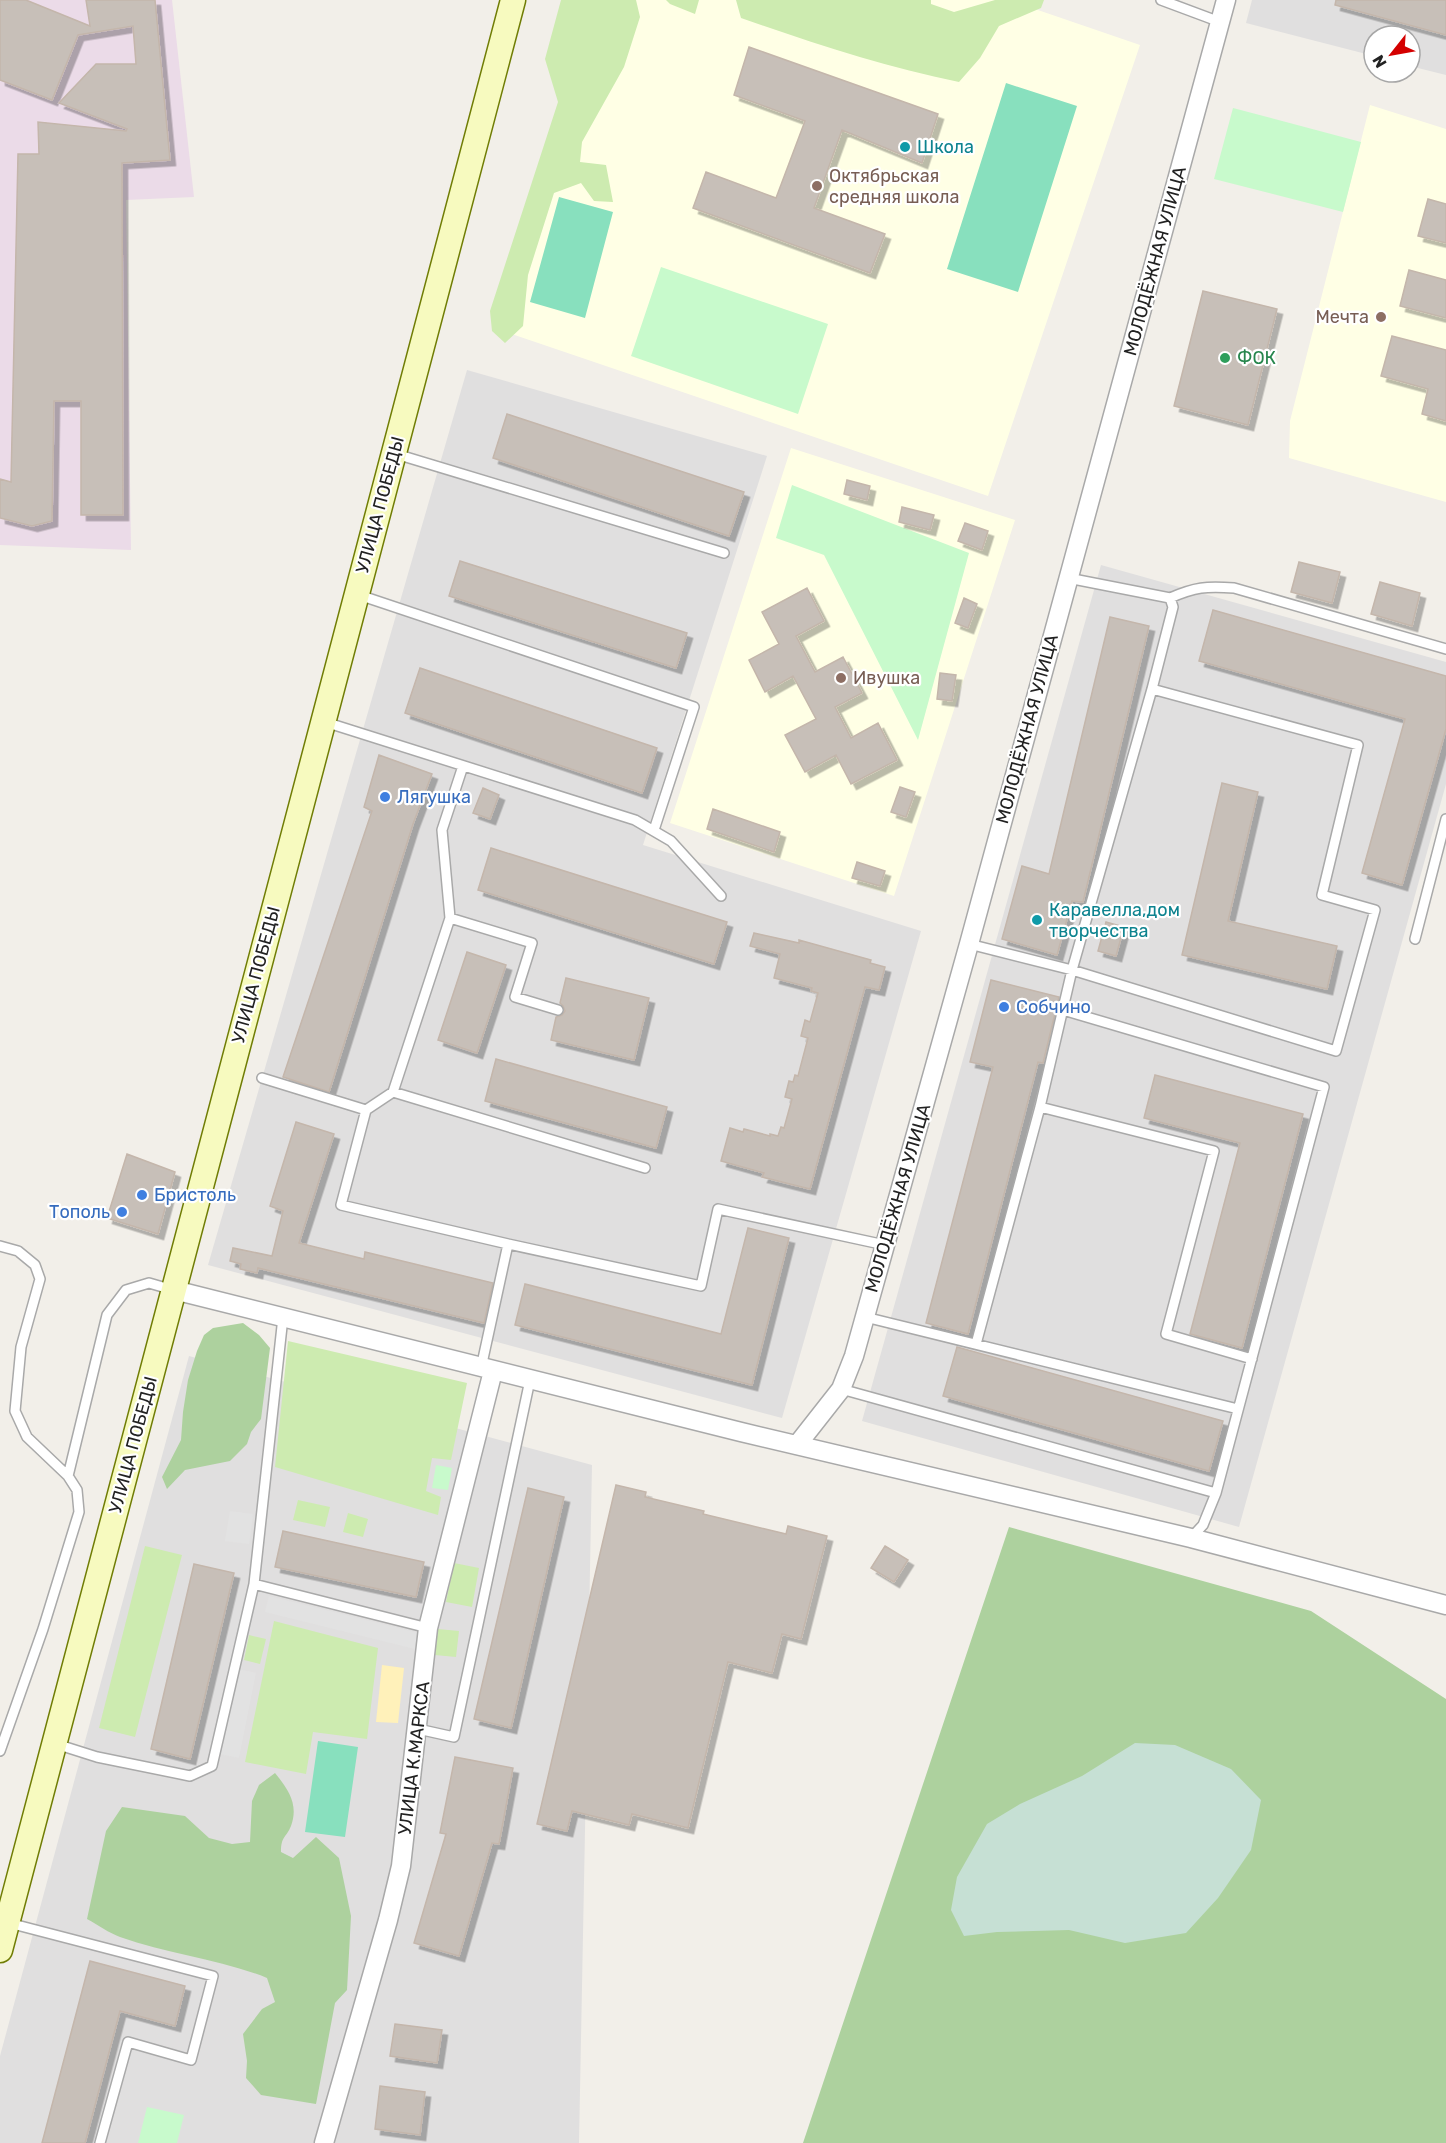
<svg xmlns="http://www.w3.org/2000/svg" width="1446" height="2143" font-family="Rubik,sans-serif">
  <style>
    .residential { fill: #e0dfdf }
    .industrial { fill: #ebdbe8 }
    .education { fill: #ffffe5 }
    .grass { fill: #cdebb0 }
    .forest { fill: #add19e }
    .wetland { fill: #c6e0d4 }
    .sand { fill: #fff1ba }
    .park { fill: #c8facc }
    .pitch { fill: #88e0be }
    .parking { fill: #e2e2e2 }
    .building { fill: #c7bfb8; stroke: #c4b6ab; stroke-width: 1.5; filter: url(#shadow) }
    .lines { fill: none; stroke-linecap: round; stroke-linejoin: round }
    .lane-casing { stroke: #a9a9a9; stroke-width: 12 }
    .street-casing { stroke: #a9a9a9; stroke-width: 21 }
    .secondary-casing { stroke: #707d05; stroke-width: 27 }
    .lane { stroke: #fff; stroke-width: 9 }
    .street { stroke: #fff; stroke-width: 18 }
    .secondary { stroke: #f7fabf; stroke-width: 24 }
    .culture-dot { fill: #0f9aa8; stroke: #fff; stroke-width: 2 }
    .education-dot { fill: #8d6e63; stroke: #fff; stroke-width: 2 }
    .leisure-dot { fill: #2e9e5b; stroke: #fff; stroke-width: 2 }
    .shop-dot { fill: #3f7fe0; stroke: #fff; stroke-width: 2 }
    .labels { text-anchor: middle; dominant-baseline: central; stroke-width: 4.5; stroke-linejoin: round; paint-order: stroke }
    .culture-label { font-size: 18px; fill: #0d838f; stroke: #fff; text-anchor: start }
    .education-label { font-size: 18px; fill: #785e54; stroke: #fff; text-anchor: start }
    .street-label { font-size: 18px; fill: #222; stroke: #fff }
    .leisure-label { font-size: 18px; fill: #27864d; stroke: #fff; text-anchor: start }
    .shop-label { font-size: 18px; fill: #366cbe; stroke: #fff; text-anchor: start }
  </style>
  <defs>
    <filter id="shadow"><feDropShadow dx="5.5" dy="5.5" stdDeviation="0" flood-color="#0004"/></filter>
  </defs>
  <rect width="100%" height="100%" fill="#f2efe9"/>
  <path class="residential" d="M1252 0H1446V75L1410 66V36H1374V56L1246 23Z
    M467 370 767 456 643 845 921 931 782 1418 208 1265Z
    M1101 565 1446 662V784L1239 1527 862 1421Z
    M189 1356 592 1465 579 2143H0V2056Z"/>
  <path class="industrial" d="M0 0H172L194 197 126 200 131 550 0 545Z"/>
  <path class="education" d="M605 0H1009L1140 45 988 496 494 328Z
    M1370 105 1446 129V502L1289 458 1290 421Z
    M791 448 1015 520 894 896 670 823Z"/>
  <path class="grass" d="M561 0H636L640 17 624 67 582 142 580 162 606 165 613 202 594 201 581 183 554 193 528 275 523 326 505 343 492 331 490 311 558 102 545 59Z
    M666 0H699L695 14 670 4Z
    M736 0H931V4L954 12 995 0H1044L1041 8 999 26 980 58 959 82C885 67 813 43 741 18Z
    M288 1341 467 1383 451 1460 432 1458 426 1491 441 1497 438 1515 275 1467Z
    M298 1500 330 1507 325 1527 293 1520Z
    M348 1513 368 1519 363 1537 343 1532Z
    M145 1546 182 1555 135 1737 99 1728Z
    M454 1563 479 1568 472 1607 446 1602Z
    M274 1621 378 1648 367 1739 313 1732 306 1774 245 1762Z
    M438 1629 459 1631 456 1657 435 1655Z
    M249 1635 266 1639 260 1664 244 1660Z"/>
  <path class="forest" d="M243 1323 259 1335 270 1348 261 1419 251 1432 247 1444 230 1461 185 1470 167 1489 162 1477 181 1440 183 1412 188 1380 197 1351 204 1335 213 1328Z
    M1009 1527 1311 1611 1446 1699V2143H803Z
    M275 1773C288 1789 299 1804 291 1826 286 1838 281 1836 281 1852L293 1858 316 1837 339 1858 351 1916 347 1990 335 2003 316 2104 261 2095 246 2078 247 2061 243 2034 262 2009 275 2002 267 1978C220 1959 168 1954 120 1937 109 1933 98 1925 87 1919L106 1831 122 1807 185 1816 209 1838 232 1844 250 1842 252 1801 259 1785Z"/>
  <path class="wetland" d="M1135 1743 1175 1745 1231 1769 1261 1800 1251 1850 1218 1898 1186 1933 1125 1943 1069 1930 997 1932 964 1936 951 1910 957 1877 987 1824 1020 1804 1082 1776Z"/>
  <path class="sand" d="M382 1665 404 1668 398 1723 376 1722Z"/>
  <path class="park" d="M1233 108 1361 142 1343 212 1214 179Z
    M661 267 828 324 798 414 631 356Z
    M792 485 969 553 918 740 824 555 776 538Z
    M436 1465 452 1468 448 1490 432 1488Z
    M147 2107 184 2115 177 2143H138Z"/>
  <path class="pitch" d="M1006 83 1077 106 1018 292 947 269Z
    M559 197 613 212 585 318 530 302Z
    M318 1741 358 1747 345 1837 305 1832Z"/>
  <path class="parking" d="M230 1511 253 1514 249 1544 225 1541Z
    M269 1596 419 1633 415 1649 265 1612Z
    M239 1669 256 1673 239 1758 219 1754Z"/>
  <path class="building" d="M0 0H26L90 26 86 0H155L170 160 122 163 123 515H81V401H54L52 521 32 526 0 518V479L11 482 18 154H39L38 122 126 131 127 129 59 103 96 64H136L133 26 78 35 52 100 0 80Z
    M1336 0H1446V35L1335 5Z
    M749 47 938 114 922 163 842 130 814 208 885 234 870 273 693 208 706 172 776 198 805 121 734 95Z
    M1428 199 1446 204V243L1418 236Z
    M1409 270 1446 280V318L1400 306Z
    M1203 291 1277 309 1248 425 1174 406Z
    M1392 336 1446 350V421L1422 414 1428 389 1381 376Z
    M507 414 744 492 729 536 493 458Z
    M847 480 870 486 867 500 844 494Z
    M902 507 934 515 930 530 899 522Z
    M965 523 988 531 982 550 958 541Z
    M460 561 687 633 676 668 449 596Z
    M1299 562 1340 572 1332 603 1291 592Z
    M1380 582 1420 593 1412 626 1371 614Z
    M807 588 824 621 796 636 815 672 843 657 862 693 835 707 851 738 878 723 897 760 851 784 836 755 805 772 785 735 816 719 793 676 765 692 749 660 779 644 762 612Z
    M964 598 977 604 968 628 955 623Z
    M1213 610 1446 676V729L1402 885 1362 873 1405 719 1199 661Z
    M1110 617 1149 626 1083 902 1072 901 1057 955 1002 939 1022 866 1049 874Z
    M420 668 657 748 642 793 405 713Z
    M940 673 956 675 952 701 937 699Z
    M379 755 432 774 413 824 329 1092 283 1077 372 811 364 807Z
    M1222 783 1258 792 1228 921 1337 946 1327 989 1182 955Z
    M900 787 915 792 906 817 891 812Z
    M483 788 499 795 490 819 473 813Z
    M713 809 780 832 774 852 707 829Z
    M491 848 727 922 714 964 478 890Z
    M857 862 885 871 880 886 852 878Z
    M1106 922 1124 927 1116 956 1098 951Z
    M754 933 799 943V940L871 960 870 963 885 967 879 990 865 987 810 1189 762 1177 764 1173 721 1161 730 1128 743 1132 744 1129 770 1136V1134L778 1136 781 1127 784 1128 792 1099 785 1097 789 1081 793 1082 795 1075 798 1076 808 1038 801 1036 805 1020 810 1022 818 993 811 991 812 988 774 978 780 954 750 946Z
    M467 952 506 965 477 1053 438 1040Z
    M566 978 649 998 634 1060 551 1040 556 1017 562 1015 565 1011 563 1006 560 1003Z
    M991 980 1059 997 1043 1063 1038 1062 968 1334 926 1323 993 1067 970 1062Z
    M496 1059 667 1107 656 1148 485 1101Z
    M1155 1075 1303 1114 1242 1348 1190 1334 1240 1143 1144 1118Z
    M296 1122 334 1134 299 1243 364 1259 365 1252 493 1283 484 1323 258 1268 257 1273 240 1269 241 1264 230 1261 233 1248 272 1256 283 1211 270 1206Z
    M127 1154 175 1172 158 1234 107 1218Z
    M748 1228 789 1238 752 1385 515 1325 525 1284 721 1334Z
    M957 1347 1223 1421 1209 1471 943 1396Z
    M616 1485 646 1492 645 1497 704 1511 703 1514 786 1534 788 1526 827 1536 801 1639 782 1634 772 1673 728 1662 688 1828 632 1814 629 1825 572 1811 567 1831 537 1824Z
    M528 1488 564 1497 511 1728 474 1719Z
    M283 1531 424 1562 416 1597 275 1567Z
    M885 1546 908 1560 894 1582 871 1568Z
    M194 1564 234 1573 190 1759 151 1749Z
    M455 1757 513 1768 499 1844 492 1843 459 1956 414 1943 446 1834 440 1833Z
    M90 1961 185 1986 175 2026 120 2011 85 2143H42Z
    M395 2024 442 2030 437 2063 390 2056Z
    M380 2086 425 2092 420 2135 375 2129Z"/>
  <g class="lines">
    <defs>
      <path id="lane" d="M1161 0 1220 22
        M396 454 724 553
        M356 594 694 707 654 830
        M1170 598C1195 587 1206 586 1234 588L1446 649
        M325 722 635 820 671 841 721 896
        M450 918 532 943 515 997 558 1010
        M1415 939 1446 819
        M969 944 1072 970 1336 1051 1375 910 1322 895 1358 745 1152 689
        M1063 1010 1324 1087 1216 1493 1203 1525 1191 1538
        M262 1078 366 1110 341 1205 508 1244
        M393 1092 645 1168
        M1040 1107 1214 1151 1166 1334 1252 1359
        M366 1110 393 1092 450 918 442 830 463 766
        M0 1246 18 1251 35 1265 40 1279 21 1347 15 1411 27 1437 68 1476 77 1490 79 1512 43 1629 0 1751
        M865 1317 1238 1409
        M976 1344 1040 1107 1072 970 1152 689 1173 607 1170 598 1068 578
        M481 1368 508 1244 701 1286 718 1209 885 1245
        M841 1389 1216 1493
        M68 1476 107 1315 126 1290 149 1283 173 1290
        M254 1584 428 1628
        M418 1729 454 1737 530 1380
        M56 1744 97 1757 190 1776 212 1766 254 1584 283 1317
        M9 1923 213 1976 191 2060 128 2042 100 2143"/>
      <path id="street" d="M174 1290 741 1432 1191 1538 1446 1605
        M797 1445 841 1389 854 1356 969 944 1226 0
        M324 2143 388 1920 401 1866 428 1628 493 1371"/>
      <path id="secondary" d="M0 1950C173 1300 341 650 513 0"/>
    </defs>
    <use href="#lane" class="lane-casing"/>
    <use href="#street" class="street-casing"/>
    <use href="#secondary" class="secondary-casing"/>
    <use href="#lane" class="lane"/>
    <use href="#street" class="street"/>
    <use href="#secondary" class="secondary"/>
  </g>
  <g class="culture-dot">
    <circle cx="905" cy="147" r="6"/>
    <circle cx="1037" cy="920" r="6"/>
  </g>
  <g class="education-dot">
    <circle cx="817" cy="186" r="6"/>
    <circle cx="1381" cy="317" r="6"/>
    <circle cx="841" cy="678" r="6"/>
  </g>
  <circle class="leisure-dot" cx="1225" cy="358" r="6"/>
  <g class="shop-dot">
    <circle cx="385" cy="797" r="6"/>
    <circle cx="1004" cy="1007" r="6"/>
    <circle cx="142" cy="1195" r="6"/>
    <circle cx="122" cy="1212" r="6"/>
  </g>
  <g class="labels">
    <g class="culture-label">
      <text x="917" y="147">Школа</text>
      <text x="1049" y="910">Каравелла,дом<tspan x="1049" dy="21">творчества</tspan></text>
    </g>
    <g class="education-label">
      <text x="829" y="176">Октябрьская<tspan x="829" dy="21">средняя школа</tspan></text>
      <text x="1369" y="317" text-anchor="end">Мечта</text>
      <text x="853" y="678">Ивушка</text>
    </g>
    <g class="street-label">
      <text transform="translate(1155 261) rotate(-75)">МОЛОДЁЖНАЯ УЛИЦА</text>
      <text transform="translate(380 505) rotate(-75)">УЛИЦА ПОБЕДЫ</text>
      <text transform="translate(1027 729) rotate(-75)">МОЛОДЁЖНАЯ УЛИЦА</text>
      <text transform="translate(256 975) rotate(-75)">УЛИЦА ПОБЕДЫ</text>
      <text transform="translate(898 1198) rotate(-74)">МОЛОДЁЖНАЯ УЛИЦА</text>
      <text transform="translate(133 1445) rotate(-75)">УЛИЦА ПОБЕДЫ</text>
      <text transform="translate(414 1758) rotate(-83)">УЛИЦА К.МАРКСА</text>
    </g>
    <g class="leisure-label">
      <text x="1237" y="358">ФОК</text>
    </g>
    <g class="shop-label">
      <text x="397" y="797">Лягушка</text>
      <text x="1016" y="1007">Собчино</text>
      <text x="154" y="1195">Бристоль</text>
      <text x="110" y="1212" text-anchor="end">Тополь</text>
    </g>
  </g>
  <g transform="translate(1392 54) rotate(239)"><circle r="28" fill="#ffffff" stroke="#a7a7a7" stroke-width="1.5"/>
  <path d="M0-4.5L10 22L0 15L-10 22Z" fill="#d40000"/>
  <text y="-9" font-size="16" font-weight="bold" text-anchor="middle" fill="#222222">N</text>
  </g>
</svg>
